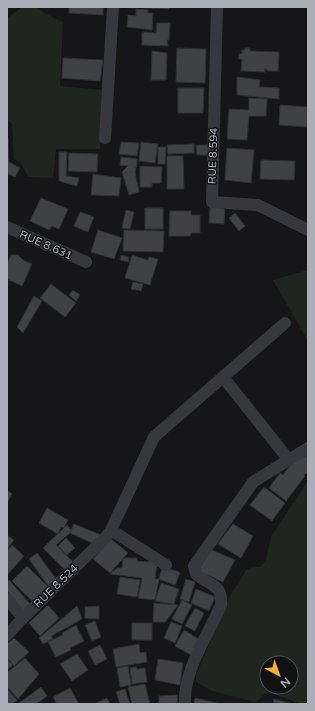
<svg xmlns="http://www.w3.org/2000/svg" width="315" height="711" font-family="'Varela Round',sans-serif">
  <style>
    .green { fill: #1e261f; fill-rule: evenodd }
    .building { fill: #404145; stroke: #303034 }
    .lines { fill: none; stroke-linecap: round; stroke-linejoin: round }
    .minor { stroke: #37383d; stroke-width: 12 }
    .labels { text-anchor: middle; dominant-baseline: central; stroke-width: 3; stroke-linejoin: round; paint-order: stroke }
    .street-label { font-size: 11px; fill: #a8adb8; stroke: #111113 }
  </style>
  <rect width="100%" height="100%" fill="#161618"/>
  <path class="green" d="M22 7H37L46 14 63 22 60 86 103 90 100 149H56L53 178 28 177 21 163 14 159 12 124 7 119V18Z
    M308 270V341L273 280Z
    M308 480V704C294 704 281 694 266 693L257 701 254 702 212 691 196 682V675L231 593 238 584 246 570 250 568 259 567 264 563 266 559 271 537ZM267 663H291V687H267Z"/>
  <path class="building" d="M69 7H103V15L69 13Z
    M130 7H169V9Z
    M136 9 148 10V13H153L152 30 127 27 128 15 136 16Z
    M157 23H170L169 40H167L168 46 142 45V32L156 33Z
    M177 48 206 49 205 83 176 82Z
    M245 48H250V51L279 52 278 71H267V69H265V72L241 71 242 59H239V54H242V50H245Z
    M152 51 167 53 166 80H151Z
    M63 58 103 60 100 81 62 78Z
    M237 77 260 80 259 87 279 88V99L237 95Z
    M178 88H204L203 113H178Z
    M249 98 267 99 266 116H249L247 140 227 139 229 109 249 110Z
    M280 105 307 107V127L279 125Z
    M7 138H8L9 162 20 168 15 177 7 173Z
    M121 142 139 143 137 156 119 154Z
    M141 142 158 144 155 163 139 161Z
    M194 144V153L168 154 167 145Z
    M196 145H210V155H197Z
    M158 147H166L165 164H158Z
    M227 148 254 150 251 183 225 180Z
    M59 152H67L66 176 79 178 77 186 59 181Z
    M69 153 98 154 97 172 68 171Z
    M167 156H183L184 189H167Z
    M121 157 137 159V167H136L135 172 139 192 129 195 122 172 128 166 120 165Z
    M261 160 295 161 294 180 260 179Z
    M140 166 162 167 161 183H152V187H140Z
    M93 174 121 178 119 196 91 195Z
    M41 198 68 209 59 229 52 226 49 230 30 221Z
    M210 207H225L224 224 209 223Z
    M145 208H163V229H145Z
    M126 210 134 212 130 229 122 228Z
    M170 211H191V215H200V233H191L190 236H169Z
    M80 212 94 217 88 232 74 226Z
    M235 213 245 226 239 231 229 218Z
    M98 230 122 238 114 259 91 252Z
    M124 230 164 231 163 252 123 251Z
    M11 255H18L23 260 32 264 22 286 7 279V264Z
    M121 255 129 257 128 262 120 260Z
    M132 255 148 260 149 257 158 259 150 285 125 278Z
    M133 282 143 284 141 291 131 289Z
    M51 284 76 303 65 317 40 298Z
    M73 290 80 295 76 301 69 295Z
    M34 296 42 301 23 333 17 327Z
    M308 454V472L306 474H305L304 475 305 476 286 501 269 488 280 473 283 475 293 461Z
    M264 487 285 503 272 521 250 505Z
    M7 490 12 494 7 503Z
    M47 508 68 520 64 528 61 527 58 534 39 523Z
    M74 524 101 535 92 543 70 533 56 545 73 562 65 570 43 548 67 525 71 530Z
    M233 524 253 536 241 558 218 544 225 534Z
    M7 535 14 540 7 549Z
    M66 538 75 548 67 555 58 546Z
    M111 539 128 553 110 573 93 559Z
    M12 545 24 556 8 574 7 551Z
    M210 549 235 560 223 582 201 572 200 568Z
    M37 553 57 580 48 586 29 559Z
    M125 558H137V561L149 562V559L157 562 155 579H159L155 600 138 598 142 578 110 574 117 568H122L123 559Z
    M27 566 48 587 33 602 12 581Z
    M162 567 177 571 180 573 175 585 159 579Z
    M120 577 140 580 137 597 117 594Z
    M186 579 195 582 189 602 180 599Z
    M9 580 30 604 22 611 7 590V583Z
    M161 583 179 589 174 604 155 601Z
    M196 589 215 597 209 611 191 603Z
    M182 600 192 605 182 624 172 619Z
    M154 603 178 605 165 622H153Z
    M48 605 59 618 40 636 29 623Z
    M77 606 82 619 51 636 53 639 43 644 39 638Z
    M99 606V619L85 618V607Z
    M195 608 204 613 195 631 185 626Z
    M95 621 101 637 92 641 85 625Z
    M171 622 182 626 175 643 164 638Z
    M132 623H152V640H132Z
    M76 625 84 641 70 648 71 650 56 657 48 642 63 635 62 633Z
    M184 630 200 640 191 655 175 646Z
    M14 638 29 652 14 666 7 658V644Z
    M139 644 140 653 146 652 147 662 116 667 113 649Z
    M100 645 107 659 95 665 88 651Z
    M77 654 88 670 72 681 60 664Z
    M25 658 39 674 18 699 7 687V673Z
    M7 659 13 665 7 670Z
    M158 659 183 663 180 685 155 680Z
    M128 666 131 685 120 687 117 668Z
    M136 667 137 669 145 668 147 682 132 684 130 668Z
    M145 684 150 704H132L128 687Z
    M41 687 47 696 36 704 19 703Z
    M70 688 79 704H57L53 697Z
    M7 689 17 700 12 704H7Z
    M125 689 130 704H120L116 692Z
    M177 695 178 704H159V696Z
    M107 698 110 704H94Z
    M195 698 221 704H194Z
    M274 699 292 704H273Z"/>
  <g class="lines">
    <path class="minor" d="M217 7 212 202 258 205 308 230
      M105 138 113 7
      M7 227 86 262
      M223 377 289 460
      M111 530 166 565
      M7 599 23 618
      M7 635 23 618 105 538 111 530 154 437 285 323
      M185 704C183 671 208 635 221 605 223 584 210 586 196 574L194 566 253 482 308 448"/>
  </g>
  <g class="labels">
    <g class="street-label">
      <text transform="translate(213 156) rotate(-88)">RUE 8.594</text>
      <text transform="translate(46 245) rotate(24)">RUE 8.631</text>
      <text transform="translate(56 586) rotate(-44)">RUE 8.524</text>
    </g>
  </g>
  <rect width="315" height="711" fill="none" stroke="#a8adb8" stroke-width="16"/>
  <g transform="translate(279 675) rotate(139)"><circle r="19" fill="#111113" stroke="#4d4f55"/>
  <path d="M0-3L7 15L0 10L-7 15Z" fill="#f2b134"/>
  <text y="-6" font-size="11" font-weight="bold" text-anchor="middle" fill="#a8adb8">N</text>
  </g>
</svg>
